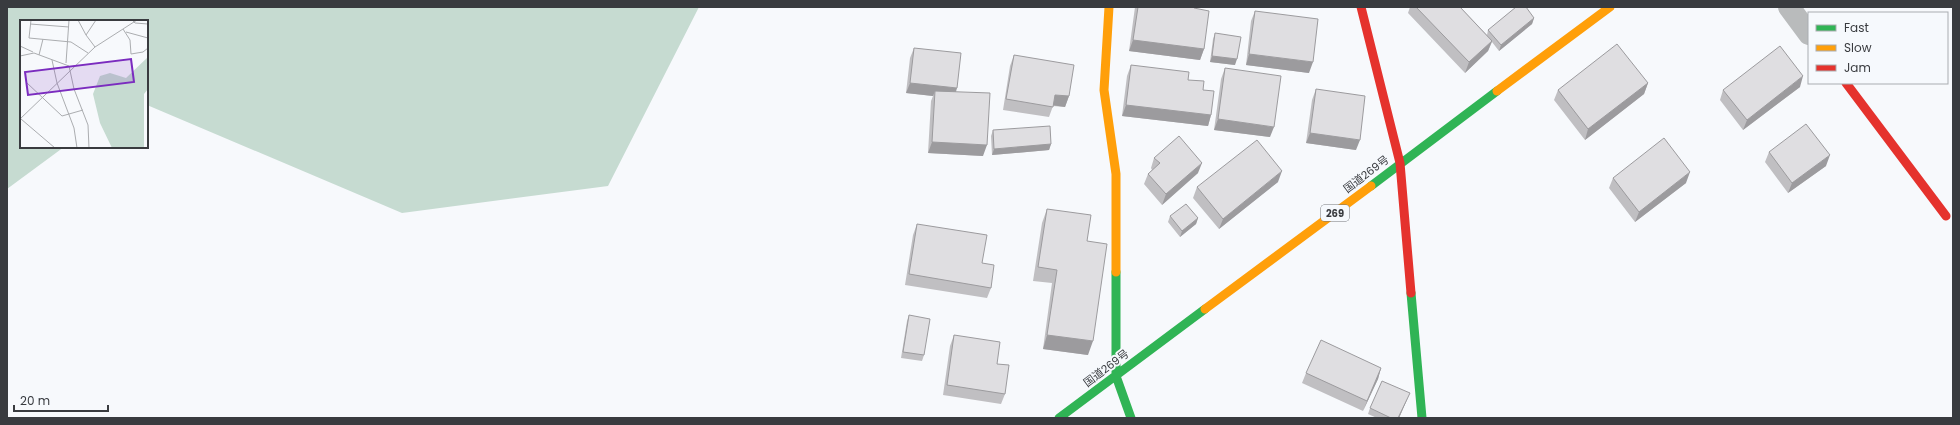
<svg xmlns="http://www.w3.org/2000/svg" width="1960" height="425" font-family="Poppins,'Noto Sans JP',sans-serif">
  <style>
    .forest { fill: #c6dbd1 }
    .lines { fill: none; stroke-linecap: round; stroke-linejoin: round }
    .street { stroke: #b9bbbc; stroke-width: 22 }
    .fast { stroke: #30b455; stroke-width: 9 }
    .slow { stroke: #ff9f0a; stroke-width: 9 }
    .jam { stroke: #e5322d; stroke-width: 9 }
    .wall { fill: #c0bfc2 }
    .shaded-wall { fill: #9c9b9e }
    .building { fill: #dfdee1; stroke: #9c9b9e }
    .labels { text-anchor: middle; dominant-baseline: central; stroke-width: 4; stroke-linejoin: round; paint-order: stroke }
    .shield { fill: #f6f9fd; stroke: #727478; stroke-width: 1 }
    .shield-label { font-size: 10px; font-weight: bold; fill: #393b3f }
    .street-label { font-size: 11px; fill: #393b3f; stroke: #f6f9fd }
    .inset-road { fill: none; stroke: #abadb0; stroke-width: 1 }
    .view { fill: #7b2cbf; fill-opacity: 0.15; stroke: #7b2cbf; stroke-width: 2 }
    .inset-edge { fill: none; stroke: #393b3f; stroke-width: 2 }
  </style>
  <rect width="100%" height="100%" fill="#f7f9fc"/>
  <path class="forest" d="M7 7H699L608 186 402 213 147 105V21H21V147H64L7 189Z"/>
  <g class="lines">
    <path class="street" d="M1789 7 1809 34"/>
    <path class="fast" d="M1371 186 1497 91
      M1116 272V376L1131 418
      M1411 293 1422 418
      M1059 418 1205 309"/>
    <path class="slow" d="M1109 7 1104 90 1116 174V272
      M1497 91 1610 7
      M1205 309 1371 186"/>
    <path class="jam" d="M1361 7 1400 163 1411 293
      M1846 83 1946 216"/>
  </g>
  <path class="wall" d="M1135 7H1194L1204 49 1200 60 1129 51Z
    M1410 7H1460L1487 35 1488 30 1534 18 1532 24 1499 51 1492 42 1488 51 1465 73 1408 13Z
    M1255 11 1309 73 1246 65 1251 21Z
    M1215 33 1235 65 1210 62 1213 39Z
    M914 48 956 92 983 156 928 153 931 101 933 96 906 93 910 58Z
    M1014 55 1069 96 1065 107 1053 106 1049 117 1003 110 1010 66Z
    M1131 65 1188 80 1203 90 1211 115 1208 126 1122 116 1127 76Z
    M1225 68 1270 137 1214 130 1221 79Z
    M1648 83 1644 94 1585 140 1554 100 1558 90Z
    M1800 87 1743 130 1720 100 1723 90Z
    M1316 89 1356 150 1306 143 1312 100Z
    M993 130 1051 144 1049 150 992 155 991 136Z
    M1769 152 1826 166 1788 193 1765 162Z
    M1154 158 1198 173 1162 205 1144 184 1148 174 1152 170 1151 168Z
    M1613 178 1686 183 1635 222 1609 188Z
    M1278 182 1219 229 1193 198 1197 187Z
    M1047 209 1087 241 1088 355 1043 349 1052 283 1033 281 1042 223Z
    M1170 216 1198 218 1196 224 1180 237 1168 222Z
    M917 224 982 263 991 288 987 298 905 285 913 235Z
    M909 315 924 355 922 361 901 358 907 321Z
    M954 335 997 364 1005 394 1001 404 943 395 950 346Z
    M1381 368 1378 379 1363 411 1302 383 1306 373Z
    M1407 399 1399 418H1377L1368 414 1370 408Z"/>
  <path class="shaded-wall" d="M1534 18 1532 24 1499 51 1501 45Z
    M1133 40 1204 49 1200 60 1129 51Z
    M1492 41 1488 51 1465 73 1469 62Z
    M1249 54 1313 62 1309 73 1246 65Z
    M1212 56 1237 59 1235 65 1210 62Z
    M1803 76 1800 87 1743 130 1747 120Z
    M910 83 957 88 954 99 935 91 933 96 906 93Z
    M1648 83 1644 94 1585 140 1588 129Z
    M1055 95 1069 96 1065 107 1051 105Z
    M1126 105 1211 115 1208 126 1122 116Z
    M1218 119 1274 127 1270 137 1214 130Z
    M1310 133 1360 140 1356 150 1306 143Z
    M932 142 987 145 983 156 928 153Z
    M1051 144 1049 150 992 155 994 149Z
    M1830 155 1826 166 1788 193 1792 183Z
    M1202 163 1198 173 1162 205 1166 194Z
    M1282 171 1278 182 1219 229 1223 219Z
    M1690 172 1686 183 1635 222 1639 212Z
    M1198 218 1196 224 1180 237 1182 231Z
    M1047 335 1093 341 1088 355 1043 349Z
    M1381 368 1378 379 1363 411 1367 401Z
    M1410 393 1399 418H1398Z"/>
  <path class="building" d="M1138 7H1194V8L1209 11 1204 49 1133 40Z
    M1416 7H1460L1492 41 1469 62Z
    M1516 7H1526L1534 18 1501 45 1488 30Z
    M1255 11 1318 19 1313 62 1249 54Z
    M1215 33 1241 37 1237 59 1212 56Z
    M1617 44 1648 83 1588 129 1558 90Z
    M1780 46 1803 76 1747 120 1723 90Z
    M914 48 961 53 957 88 910 83Z
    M1014 55 1074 65 1069 96 1055 95 1053 107 1006 99Z
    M1131 65 1189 72 1188 80 1204 81 1203 90 1214 91 1211 115 1126 105Z
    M1225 68 1281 76 1274 127 1218 119Z
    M1316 89 1365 96 1360 140 1310 133Z
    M935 91 990 93 987 145 932 142Z
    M1806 124 1830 155 1792 183 1769 152Z
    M1050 126 1051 144 994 149 993 130Z
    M1179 136 1202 163 1166 194 1148 174 1160 163 1154 158Z
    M1664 138 1690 172 1639 212 1613 178Z
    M1257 140 1282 171 1223 219 1197 187Z
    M1186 204 1198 218 1182 231 1170 216Z
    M1047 209 1091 215 1087 241 1107 244 1093 341 1047 335 1057 270 1038 267Z
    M917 224 987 235 982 263 994 265 991 288 909 274Z
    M909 315 930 319 924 355 903 352Z
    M954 335 1000 342 997 364 1009 365 1005 394 947 385Z
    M1321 340 1381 368 1367 401 1306 373Z
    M1382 381 1410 393 1398 418H1391L1370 408Z"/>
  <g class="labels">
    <rect class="shield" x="1321" y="205" width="28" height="16" rx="3"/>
    <g class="shield-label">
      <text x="1335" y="213">269</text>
    </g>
    <g class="street-label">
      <text transform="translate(1366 174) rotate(-37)">国道269号</text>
      <text transform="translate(1106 368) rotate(-37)">国道269号</text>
    </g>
  </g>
  <g transform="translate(20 20)">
    <rect width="128" height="128" fill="#f7f9fc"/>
    <path d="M128 37V69L124 74V128H92L80 103 73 74 80 56 90 53 106 58Z" fill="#c6dbd1"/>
    <path class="inset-road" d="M11 0 9 18 51 22 68 33M58 0 66 15M112 0 115 3 128 4M10 4 49 7M103 9 110 20 111 34 123 32 128 28M106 12 128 18M0 26 13 32M75 27 66 15 76 0M19 35 23 19M0 36 14 33 49 46 54 69 68 105 69 128M32 40 37 63 54 108 57 128M46 43 49 0M7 63 42 96 63 90M0 99 75 27 117 0M1 99 35 128"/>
    <path class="view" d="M111 39 114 62 8 75 5 52Z"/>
    <rect width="128" height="128" class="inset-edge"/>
  </g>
  <rect width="1960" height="425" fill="none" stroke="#393b3f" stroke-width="16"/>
  <rect x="1808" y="12" width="140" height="72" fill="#f6f9fd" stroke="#aaadb1"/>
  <rect x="1816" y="25" width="20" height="6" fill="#30b455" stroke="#aaadb1"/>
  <text x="1844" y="32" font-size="12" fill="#393b3f">Fast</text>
  <rect x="1816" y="45" width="20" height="6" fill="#ff9f0a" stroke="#aaadb1"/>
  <text x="1844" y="52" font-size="12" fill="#393b3f">Slow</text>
  <rect x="1816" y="65" width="20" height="6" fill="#e5322d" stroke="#aaadb1"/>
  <text x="1844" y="72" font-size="12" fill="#393b3f">Jam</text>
  <path d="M14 405v6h94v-6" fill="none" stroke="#393b3f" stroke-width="2"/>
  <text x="20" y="405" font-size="12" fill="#393b3f" stroke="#f6f9fd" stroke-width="3" paint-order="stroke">20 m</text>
</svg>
